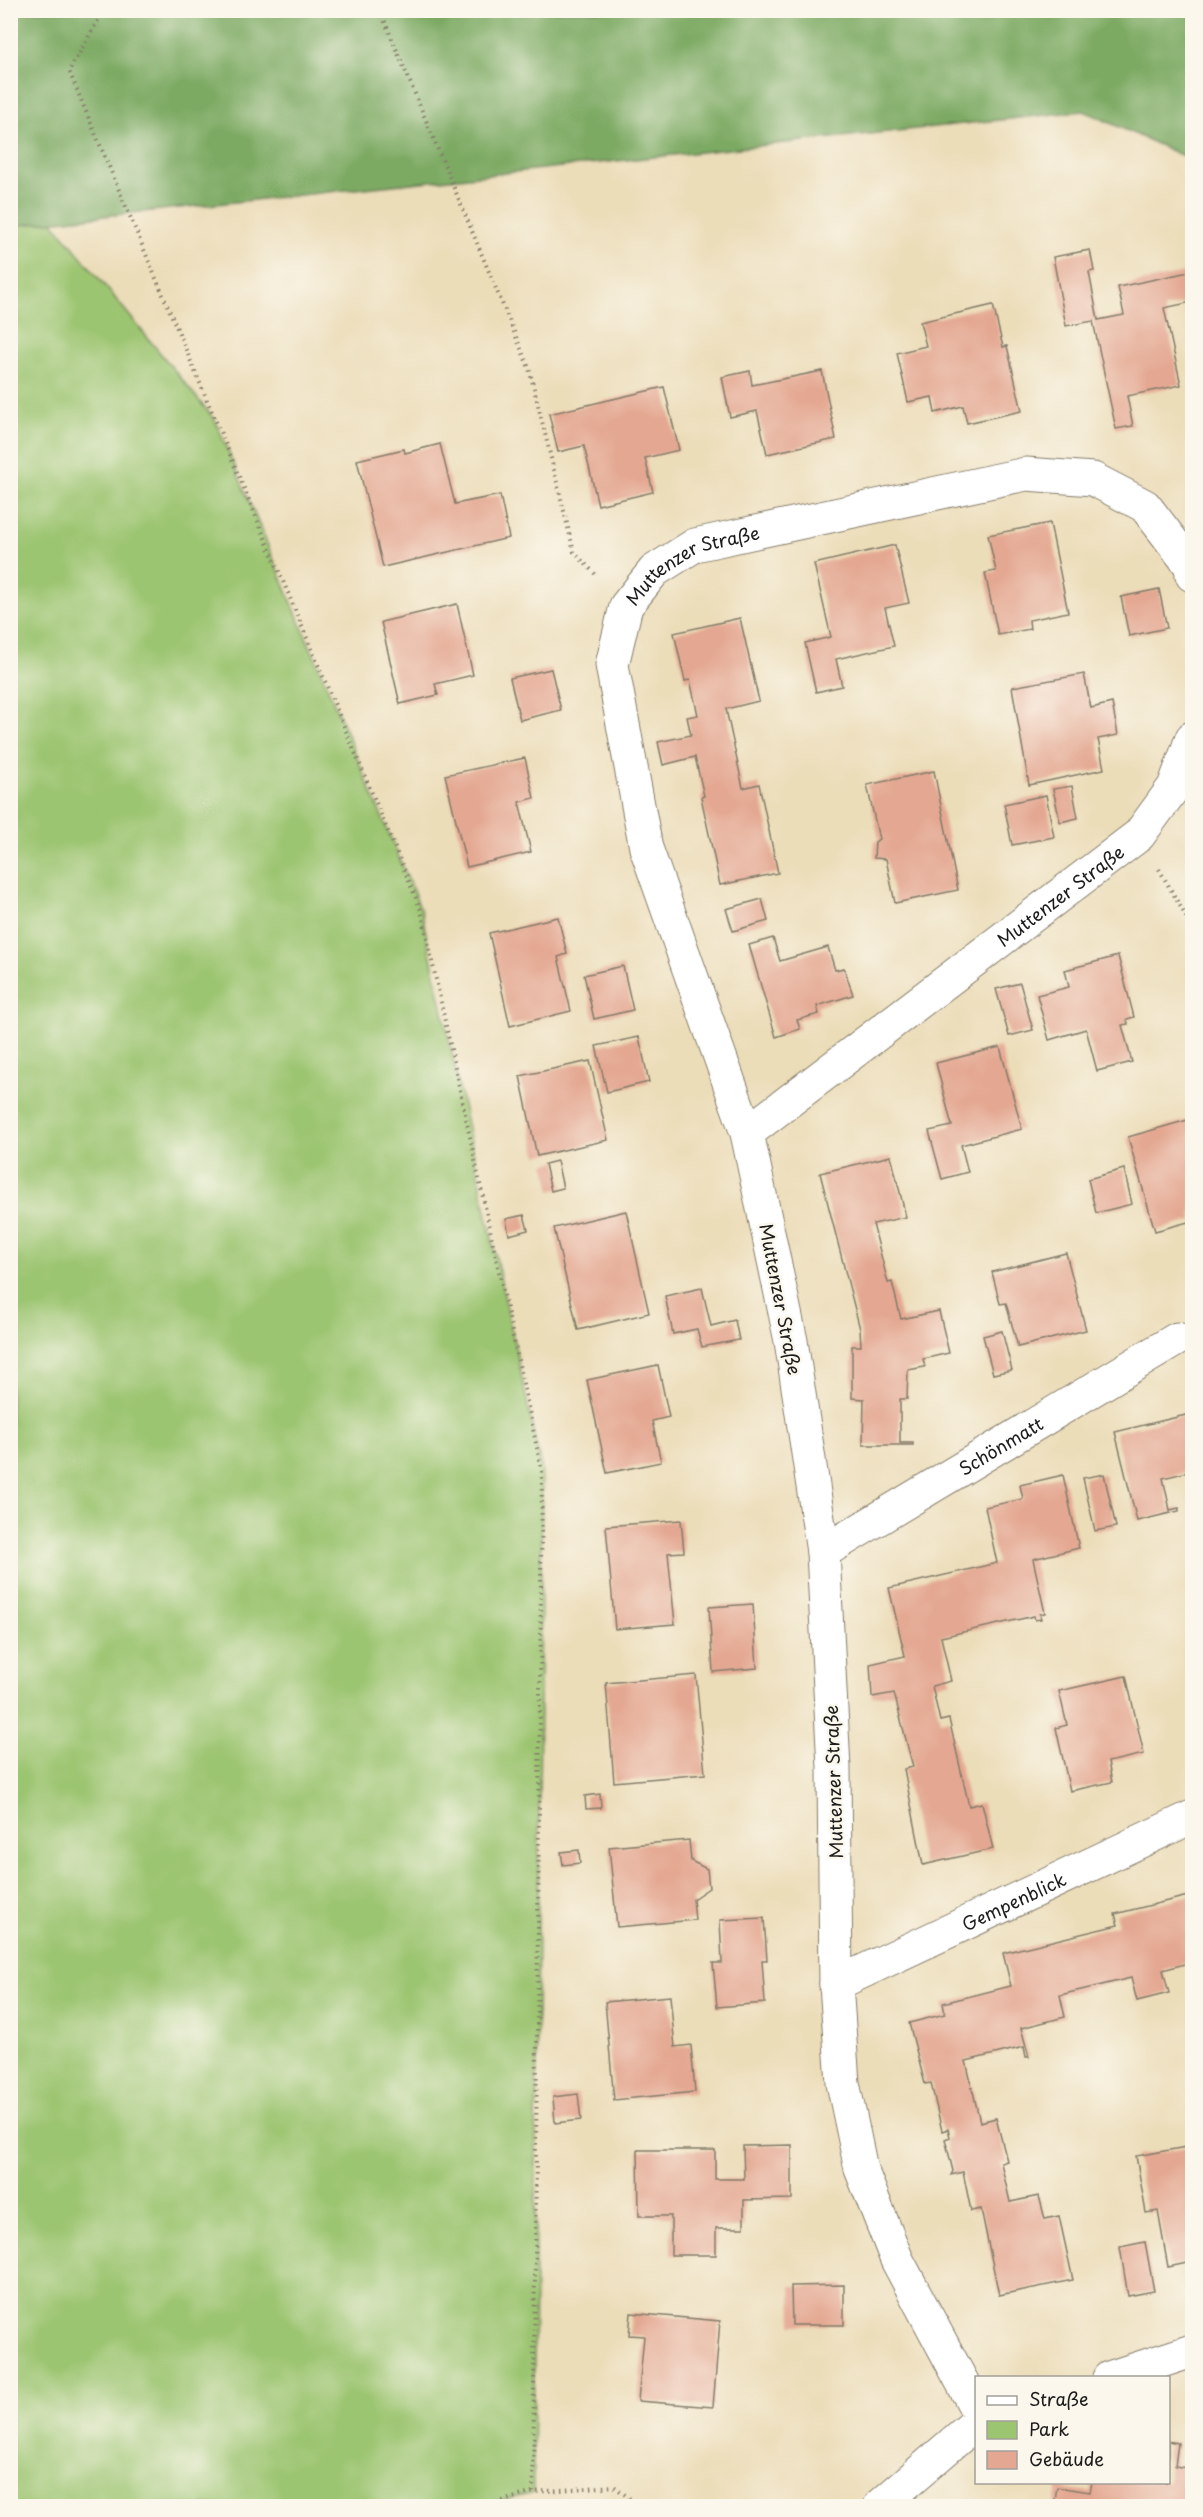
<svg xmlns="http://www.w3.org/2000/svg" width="1203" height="2517" font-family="'Playpen Sans',sans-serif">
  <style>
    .green { fill: #9cc571; stroke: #5c7046; stroke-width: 1.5 }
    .forest { fill: #7daa63; stroke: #4c6340; stroke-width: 1.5 }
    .building { fill: #e4a892 }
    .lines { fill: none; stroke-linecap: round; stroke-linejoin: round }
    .minor-casing { stroke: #847c6a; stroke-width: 35 }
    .path { stroke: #847c6a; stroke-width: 4; stroke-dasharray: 1.5 4.5; stroke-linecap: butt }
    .minor { stroke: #fff; stroke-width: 33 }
    .labels { text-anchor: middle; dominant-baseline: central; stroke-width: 5; stroke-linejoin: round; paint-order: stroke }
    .street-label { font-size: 18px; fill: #1c1c1c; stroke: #fbf7ec }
  </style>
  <rect width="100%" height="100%" fill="#fbf7ec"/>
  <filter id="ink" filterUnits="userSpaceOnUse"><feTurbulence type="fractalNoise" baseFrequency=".0167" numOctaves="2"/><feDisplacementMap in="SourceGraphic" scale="12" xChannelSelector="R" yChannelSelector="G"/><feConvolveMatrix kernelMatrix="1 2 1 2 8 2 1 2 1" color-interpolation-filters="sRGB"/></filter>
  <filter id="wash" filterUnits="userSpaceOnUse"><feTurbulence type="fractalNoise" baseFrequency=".008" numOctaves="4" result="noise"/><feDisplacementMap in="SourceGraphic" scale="24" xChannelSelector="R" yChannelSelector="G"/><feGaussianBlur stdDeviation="1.35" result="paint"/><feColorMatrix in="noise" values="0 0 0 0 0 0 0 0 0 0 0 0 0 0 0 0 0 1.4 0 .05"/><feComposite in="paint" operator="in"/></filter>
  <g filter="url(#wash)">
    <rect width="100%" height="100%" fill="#ecddb9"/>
    <path class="green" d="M52 221 215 420 421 910 542 1471 533 2492 485 2506H11L10 226Z"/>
    <path class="forest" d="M10 11H1192V160L1084 111 11 226Z"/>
    <g id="blocks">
      <path class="building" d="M1090 250 1094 271 1089 272 1098 320 1124 315 1118 287 1189 272 1192 290V302L1164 308 1181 385 1127 396 1133 426 1116 429 1093 321 1066 326 1053 257Z
        M993 305 1003 347 1007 346 1022 411 967 423 963 406 935 413 932 397 908 402 897 353 926 346 920 322Z
        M750 371 752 385 822 371 836 439 767 454 757 411 730 417 722 377Z
        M664 387 679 450 645 458 653 492 598 505 584 446 558 452 549 414Z
        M440 444 455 504 500 495 509 538 383 567 357 460 404 449 405 453Z
        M1050 523 1068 612 1029 620 1030 629 998 635 985 573 996 571 988 535Z
        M895 545 909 603 885 608 894 646 836 659 842 686 816 692 805 643 831 637 814 564Z
        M1159 589 1167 628 1129 636 1121 597Z
        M457 604 473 675 435 684 438 695 400 704 381 622Z
        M740 618 759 701 726 709 743 788 759 784 778 873 720 885 701 797 704 796 695 757 663 765 658 742 691 735 687 717 698 715 690 680 685 681 674 633Z
        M551 669 561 710 520 720 510 678Z
        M1084 674 1091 708 1112 703 1118 735 1098 739 1104 769 1029 785 1012 687Z
        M525 758 534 798 519 802 531 852 467 867 445 775Z
        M934 771 958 890 895 903 886 859 874 858 875 842 879 839 867 785Z
        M1072 786 1078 818 1060 822 1053 789Z
        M1046 795 1054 837 1012 845 1004 804Z
        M762 899 768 921 733 931 726 909Z
        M558 917 567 954 558 957 571 1011 510 1026 489 933Z
        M773 938 780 961 828 947 835 970 844 968 853 995 817 1006 819 1014 797 1020 800 1029 776 1037 749 945Z
        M1118 956 1134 1017 1127 1019 1128 1024 1122 1025 1132 1062 1097 1071 1086 1029 1049 1040 1037 995 1069 987 1065 970Z
        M623 966 633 1010 594 1019 584 975Z
        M1020 983 1033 1030 1009 1036 996 989Z
        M639 1037 649 1082 607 1092 596 1046Z
        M1000 1047 1022 1129 961 1145 968 1172 942 1179 929 1131 952 1126 936 1063Z
        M590 1061 608 1140 537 1156 520 1076Z
        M1191 1119 1192 1221 1155 1231 1128 1137Z
        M891 1156 906 1217 873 1224 888 1283 892 1282 901 1319 939 1311 949 1353 923 1359 925 1367 908 1370 907 1399H900V1443H913V1445H863L864 1399 852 1398V1346H861L860 1329 820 1173Z
        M557 1161 563 1188 551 1191 545 1164Z
        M1124 1169 1132 1204 1096 1213 1088 1179Z
        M626 1211 649 1313 578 1330 554 1228Z
        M524 1215 528 1230 509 1235 506 1219Z
        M1066 1253 1086 1330 1018 1347 1006 1303 1000 1304 992 1272Z
        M702 1288 711 1326 735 1320 739 1340 702 1347 697 1329 673 1334 665 1296Z
        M1002 1331 1012 1370 993 1374 983 1336Z
        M658 1365 669 1417 652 1421 661 1462 607 1473 587 1380Z
        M1190 1414 1192 1427V1471L1163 1478 1170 1510 1179 1508V1511L1137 1521 1115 1432Z
        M1104 1474 1116 1527 1095 1531 1083 1478Z
        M1063 1475 1079 1548 1033 1559 1045 1613 1040 1614 1041 1619 1035 1620 1034 1616 941 1637 951 1681 932 1686 940 1721 949 1719 969 1806 982 1803 993 1849 923 1865 904 1769 913 1767 894 1693 872 1697 870 1664 905 1656 889 1588 997 1563 985 1507 1023 1499 1020 1485Z
        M681 1520 684 1552 668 1553 675 1624 615 1629 606 1526Z
        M753 1604 757 1668 713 1672 709 1607Z
        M696 1675 705 1774 614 1782 606 1683Z
        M1126 1676 1144 1754 1108 1762 1112 1782 1070 1791 1056 1728 1067 1725 1059 1691Z
        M600 1794 601 1808 586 1809 585 1796Z
        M689 1840 691 1861 707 1869 709 1888 693 1899 695 1920 617 1927 609 1847Z
        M579 1850 580 1863 563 1865 561 1852Z
        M1192 1895V1962L1163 1970 1169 1993 1137 2001 1131 1978 1060 1995 1065 2017 1021 2028 1029 2057H1026L1024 2047 966 2061 980 2122 996 2118 1007 2161 1001 2163 1010 2202 1039 2196 1045 2219 1059 2216 1073 2280 999 2295 981 2209 971 2211 963 2172 951 2175 953 2171 945 2139 950 2137 948 2129 942 2131 931 2083 925 2084 909 2023 945 2014 943 2003 1011 1986 1003 1953 1118 1925 1115 1914Z
        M764 1918 767 1960H762L765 2003 717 2007 713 1963H722L720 1920Z
        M670 1996 675 2047 691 2045 695 2092 614 2100 605 2002Z
        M578 2094 581 2120 555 2123 553 2097Z
        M792 2145V2199L744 2200V2228H716V2255H671V2216H639L638 2150H715V2179H744L743 2146Z
        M1192 2146V2262L1168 2267 1158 2211 1146 2213 1136 2156Z
        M1145 2242 1154 2291 1128 2296 1120 2247Z
        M844 2285V2325H792L791 2286Z
        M631 2313 720 2321 713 2407 638 2401 644 2336 629 2335Z
        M1168 2441 1178 2443 1175 2466 1192 2469V2506H1054L1057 2487 1090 2492 1092 2482H1168Z"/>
    </g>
  </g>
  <g filter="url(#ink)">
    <use href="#blocks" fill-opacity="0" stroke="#847c6a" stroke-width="1.5"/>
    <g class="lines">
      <defs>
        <g id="minor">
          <path id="s1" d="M747 1133 1139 835 1174 787 1192 738"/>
          <path id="s2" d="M823 1552 1177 1339"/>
          <path id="s3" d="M836 1984 1192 1817"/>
          <path d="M1109 2378 1192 2351"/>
          <path id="s4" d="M976 2408 897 2260 861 2169 843 2083 836 1984 834 1768 823 1552 791 1341 747 1133 646 848 612 665 626 606 654 571 695 545 1026 474 1093 479 1145 506 1191 566 1192 575"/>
          <path d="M880 2506 976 2423"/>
        </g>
      </defs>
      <use href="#minor" class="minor-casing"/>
      <path class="path" d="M104 10 69 71 421 910 542 1471 533 2492
        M380 10 529 368 574 552 598 577
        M1159 869 1192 927
        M485 2506 533 2492 614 2486 639 2506"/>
      <use href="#minor" class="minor"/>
    </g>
  </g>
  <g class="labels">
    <g class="street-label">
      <text stroke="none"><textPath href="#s4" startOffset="1942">Muttenzer Straße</textPath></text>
      <text stroke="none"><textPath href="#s1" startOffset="393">Muttenzer Straße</textPath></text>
      <text transform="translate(781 1299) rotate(79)">Muttenzer Straße</text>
      <text stroke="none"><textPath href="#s2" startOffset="207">Schönmatt</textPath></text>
      <text transform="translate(833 1782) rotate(-92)">Muttenzer Straße</text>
      <text stroke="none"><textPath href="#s3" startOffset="196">Gempenblick</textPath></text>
    </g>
  </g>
  <rect width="1203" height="2517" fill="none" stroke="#fbf7ec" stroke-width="36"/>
  <rect x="975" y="2376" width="195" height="108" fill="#fbf7ec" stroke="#a29f99" stroke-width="1.5"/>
  <rect x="987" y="2396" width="30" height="9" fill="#ffffff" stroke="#a29f99" stroke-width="1.5"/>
  <text x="1029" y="2406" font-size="18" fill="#1c1c1c">Straße</text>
  <rect x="987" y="2421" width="30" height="18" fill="#9cc571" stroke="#a29f99" stroke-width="1.5"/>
  <text x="1029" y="2436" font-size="18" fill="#1c1c1c">Park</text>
  <rect x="987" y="2451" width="30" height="18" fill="#e4a892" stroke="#a29f99" stroke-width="1.5"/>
  <text x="1029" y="2466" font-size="18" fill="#1c1c1c">Gebäude</text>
</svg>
